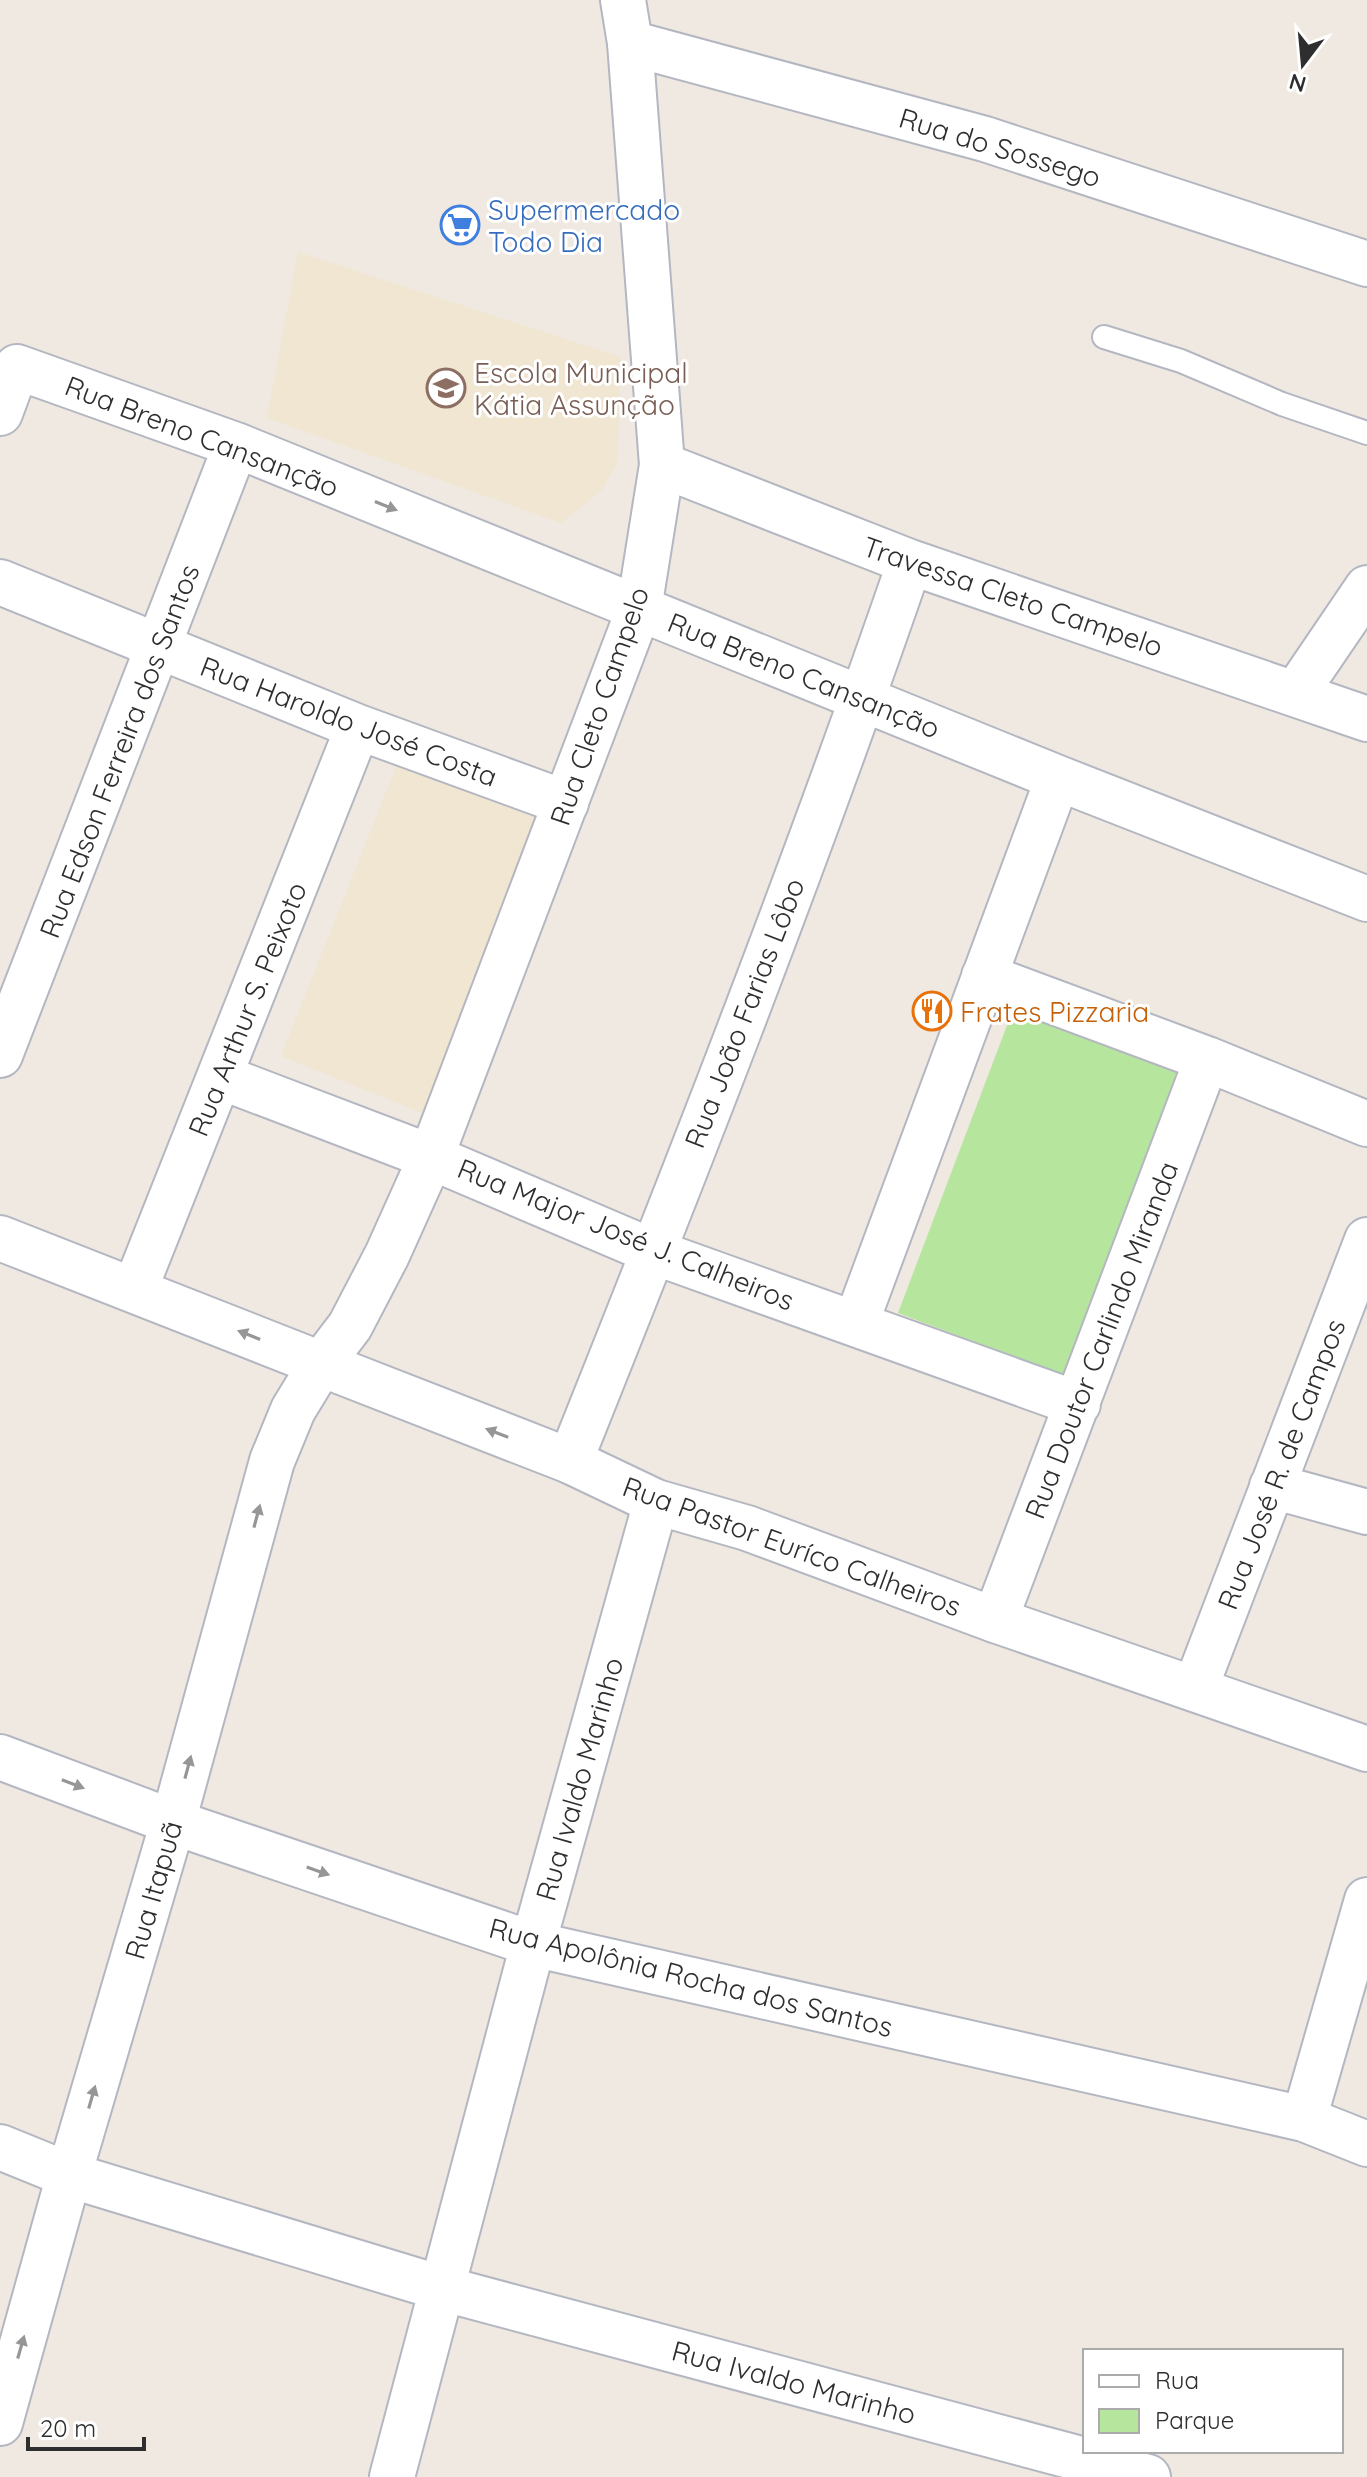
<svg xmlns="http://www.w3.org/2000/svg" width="1367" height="2477" font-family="Quicksand,sans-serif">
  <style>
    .education { fill: #f0e6d1 }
    .park { fill: #b6e59e }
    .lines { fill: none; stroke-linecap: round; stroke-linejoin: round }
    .service-casing { stroke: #b4b7c1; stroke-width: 26 }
    .minor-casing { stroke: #b4b7c1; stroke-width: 48 }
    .tertiary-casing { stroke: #b4b7c1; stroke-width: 48 }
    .secondary-casing { stroke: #b4b7c1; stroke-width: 48 }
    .service { stroke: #fff; stroke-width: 22 }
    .minor { stroke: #fff; stroke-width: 44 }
    .tertiary { stroke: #fff; stroke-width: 44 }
    .secondary { stroke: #fff; stroke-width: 44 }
    .oneway { fill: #969696 }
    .labels { text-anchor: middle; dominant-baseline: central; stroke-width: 6; stroke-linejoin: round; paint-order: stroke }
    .street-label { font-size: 28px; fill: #2e2e2e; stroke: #fff }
    .shop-label { font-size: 28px; fill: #366cbe; stroke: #fff; text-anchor: start }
    .education-label { font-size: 28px; fill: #785e54; stroke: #fff; text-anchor: start }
    .food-label { font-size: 28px; fill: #c56008; stroke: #fff; text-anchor: start }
  </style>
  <rect width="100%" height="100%" fill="#efe9e1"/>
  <path class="education" d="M298 252 621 357 617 464 602 490 561 523 267 418Z
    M398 762 544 821 425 1114 281 1056Z"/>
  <path class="park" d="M1017 999 1200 1067 1081 1382 898 1313Z"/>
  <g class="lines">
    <defs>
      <path id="service" d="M1104 337 1181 361 1282 404 1367 433"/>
      <path id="minor" d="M630 43 985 139 1367 264
        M0 413 17 367 236 445 1058 778 1367 899
        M662 465 910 562 1367 719
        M0 582 358 727 566 803
        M1295 694 1367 588
        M984 976 1207 1059 1367 1124
        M0 1055 236 445
        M221 1077 431 1157 654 1252 1078 1404
        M135 1289 358 727
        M856 1323 1058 778
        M570 1461C689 1164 806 864 910 562
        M1272 1486 1367 1512
        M995 1620 1207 1059
        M1195 1689 1367 1240
        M0 1757 173 1822 533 1944 1304 2119 1367 2144
        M1304 2119 1367 1900
        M0 2147 69 2175 441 2288 1148 2477
        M392 2477 533 1944 656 1502"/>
      <path id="tertiary" d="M321 1364 570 1461 656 1502 747 1528 995 1620 1367 1749"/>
      <path id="secondary" d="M0 1238 321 1364
        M0 2423 69 2175 173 1822 272 1461 293 1410 321 1364 350 1326 387 1255 431 1157 639 609 662 465 630 43 623 0"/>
    </defs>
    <use href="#service" class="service-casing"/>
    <use href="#minor" class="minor-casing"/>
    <use href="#tertiary" class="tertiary-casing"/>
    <use href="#secondary" class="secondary-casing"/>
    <use href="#service" class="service"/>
    <use href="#minor" class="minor"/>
    <use href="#tertiary" class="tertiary"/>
    <use href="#secondary" class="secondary"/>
  </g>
  <defs><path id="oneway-solid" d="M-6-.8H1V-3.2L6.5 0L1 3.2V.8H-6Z" transform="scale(2)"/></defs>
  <g class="oneway">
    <use href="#oneway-solid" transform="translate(386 506) rotate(22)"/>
    <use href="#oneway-solid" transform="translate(249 1335) rotate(-158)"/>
    <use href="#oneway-solid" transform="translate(497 1433) rotate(-159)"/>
    <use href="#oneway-solid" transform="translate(257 1516) rotate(-75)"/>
    <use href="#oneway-solid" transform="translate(188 1767) rotate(-75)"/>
    <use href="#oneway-solid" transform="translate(73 1784) rotate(21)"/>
    <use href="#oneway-solid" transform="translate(318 1871) rotate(19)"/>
    <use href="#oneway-solid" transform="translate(92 2097) rotate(-74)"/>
    <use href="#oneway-solid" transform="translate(21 2347) rotate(-74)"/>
  </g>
  <defs>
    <symbol id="supermarket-ring" viewBox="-11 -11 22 22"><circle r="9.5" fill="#fff" stroke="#3f7fe0" stroke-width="1.5"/><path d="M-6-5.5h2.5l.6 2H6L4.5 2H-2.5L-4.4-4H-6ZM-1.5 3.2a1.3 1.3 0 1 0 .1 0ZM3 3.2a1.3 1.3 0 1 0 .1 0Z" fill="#3f7fe0"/></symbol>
    <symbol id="school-ring" viewBox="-11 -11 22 22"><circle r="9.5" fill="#fff" stroke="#8d6e63" stroke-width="1.5"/><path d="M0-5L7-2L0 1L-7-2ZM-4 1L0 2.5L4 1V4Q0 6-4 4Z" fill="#8d6e63"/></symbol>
    <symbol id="restaurant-ring" viewBox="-11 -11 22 22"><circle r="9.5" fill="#fff" stroke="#e8710a" stroke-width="1.5"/><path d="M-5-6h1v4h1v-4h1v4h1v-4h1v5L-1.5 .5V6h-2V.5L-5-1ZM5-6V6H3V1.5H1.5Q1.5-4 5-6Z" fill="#e8710a"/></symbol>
  </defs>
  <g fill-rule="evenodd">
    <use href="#supermarket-ring" x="438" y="203" width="44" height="44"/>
    <use href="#school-ring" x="424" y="366" width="44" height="44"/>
    <use href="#restaurant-ring" x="910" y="989" width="44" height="44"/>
  </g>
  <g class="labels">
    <g class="street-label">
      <text transform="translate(1000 147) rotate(17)">Rua do Sossego</text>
      <text transform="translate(202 436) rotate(21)">Rua Breno Cansanção</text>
      <text transform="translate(1013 596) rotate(19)">Travessa Cleto Campelo</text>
      <text transform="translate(804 675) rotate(22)">Rua Breno Cansanção</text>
      <text transform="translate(599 706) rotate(-71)">Rua Cleto Campelo</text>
      <text transform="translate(349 721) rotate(21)">Rua Haroldo José Costa</text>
      <text transform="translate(119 751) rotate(-69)">Rua Edson Ferreira dos Santos</text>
      <text transform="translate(247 1009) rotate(-68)">Rua Arthur S. Peixoto</text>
      <text transform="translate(744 1013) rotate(-69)">Rua João Farias Lôbo</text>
      <text transform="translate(626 1234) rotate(22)">Rua Major José J. Calheiros</text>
      <text transform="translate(1101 1340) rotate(-69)">Rua Doutor Carlindo Miranda</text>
      <text transform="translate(1281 1464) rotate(-69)">Rua José R. de Campos</text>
      <text transform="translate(792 1546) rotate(20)">Rua Pastor Euríco Calheiros</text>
      <text transform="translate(579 1779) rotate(-74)">Rua Ivaldo Marinho</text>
      <text transform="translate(153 1890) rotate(-74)">Rua Itapuã</text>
      <text transform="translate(691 1977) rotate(14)">Rua Apolônia Rocha dos Santos</text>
      <text transform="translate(794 2382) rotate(15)">Rua Ivaldo Marinho</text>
    </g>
    <g class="shop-label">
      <text x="488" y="209">Supermercado<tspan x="488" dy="32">Todo Dia</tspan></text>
    </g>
    <g class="education-label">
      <text x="474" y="372">Escola Municipal<tspan x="474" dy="32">Kátia Assunção</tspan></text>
    </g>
    <g class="food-label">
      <text x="960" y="1011">Frates Pizzaria</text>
    </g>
  </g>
  <rect x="1083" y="2349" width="260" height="104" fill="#ffffff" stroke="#ababab" stroke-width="2"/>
  <rect x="1099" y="2375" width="40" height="12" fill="#ffffff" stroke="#ababab" stroke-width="2"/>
  <text x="1155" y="2389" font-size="24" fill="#2e2e2e">Rua</text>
  <rect x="1099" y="2409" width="40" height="24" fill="#b6e59e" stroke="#ababab" stroke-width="2"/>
  <text x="1155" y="2429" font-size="24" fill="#2e2e2e">Parque</text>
  <g transform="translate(1303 64) rotate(196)" stroke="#ffffff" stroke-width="6" paint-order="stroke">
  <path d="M0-6L14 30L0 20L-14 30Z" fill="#2e2e2e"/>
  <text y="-12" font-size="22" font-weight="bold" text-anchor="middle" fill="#2e2e2e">N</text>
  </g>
  <path d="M28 2437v12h116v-12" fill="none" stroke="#2e2e2e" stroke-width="4"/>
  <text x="40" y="2437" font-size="24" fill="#2e2e2e" stroke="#ffffff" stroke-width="6" paint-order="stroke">20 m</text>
</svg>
